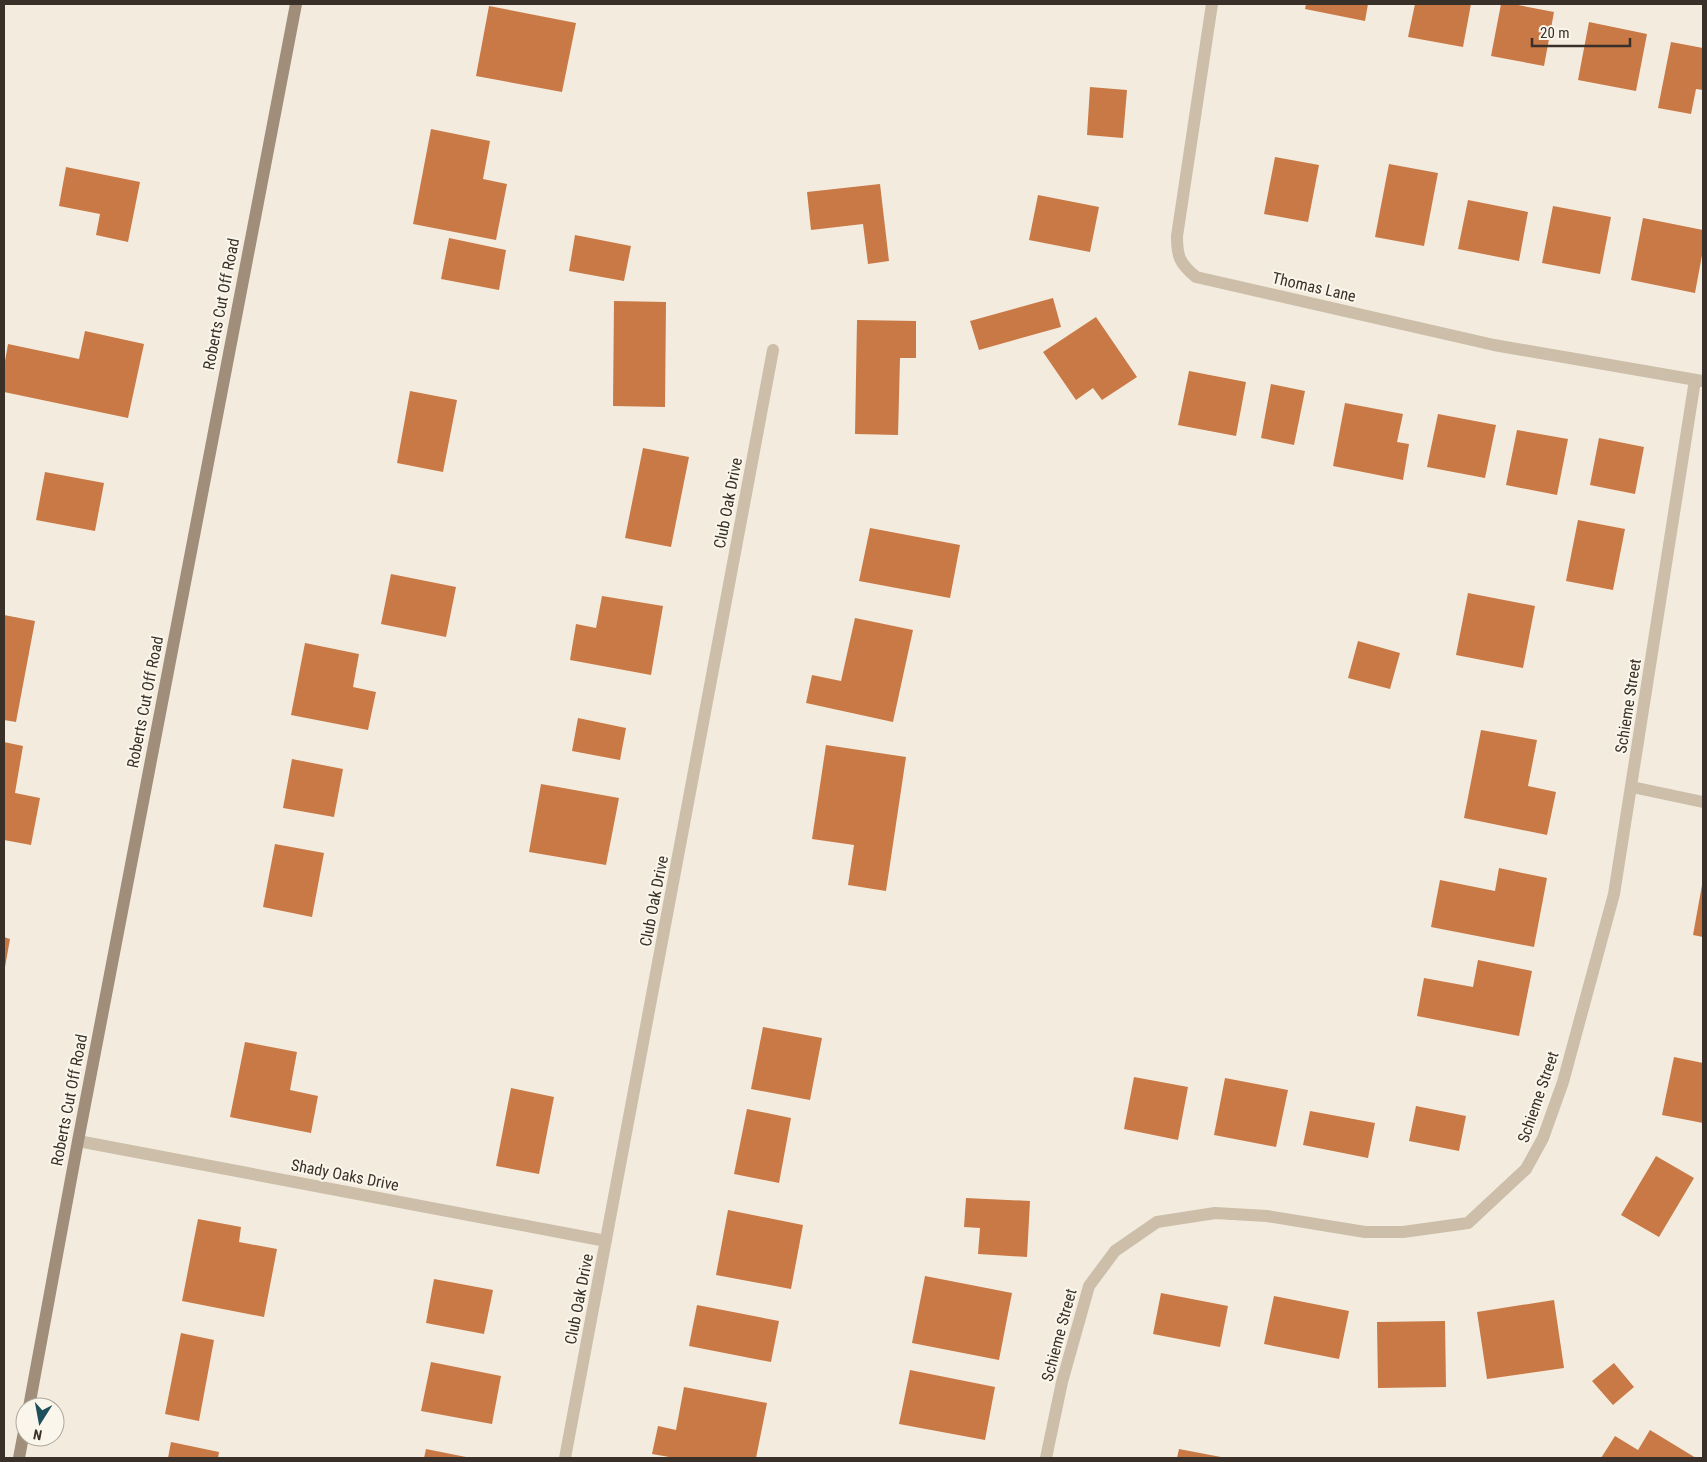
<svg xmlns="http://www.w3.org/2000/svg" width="1707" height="1462" font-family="'Roboto Condensed',sans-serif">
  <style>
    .building { fill: #c97946 }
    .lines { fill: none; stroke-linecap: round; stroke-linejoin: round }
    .street { stroke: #ccbea9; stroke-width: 12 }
    .secondary { stroke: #a08e7a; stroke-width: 12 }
    .labels { text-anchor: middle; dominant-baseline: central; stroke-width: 4; stroke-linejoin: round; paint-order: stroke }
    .street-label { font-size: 16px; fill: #393129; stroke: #fbf6eb }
  </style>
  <rect width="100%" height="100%" fill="#f3ecde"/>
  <path class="building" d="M1306 4H1368L1365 21 1305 9Z
    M1415 4H1471L1463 47 1408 37Z
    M1501 4H1513L1554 12 1544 66 1491 56Z
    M489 6 576 23 562 92 476 76Z
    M1589 22 1647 34 1636 91 1578 80Z
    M1671 42 1703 48V90L1696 89 1691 114 1658 108Z
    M1090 87 1127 90 1123 138 1087 135Z
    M431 129 490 141 483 179 507 184 496 240 413 224Z
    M1275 157 1319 165 1308 222 1264 214Z
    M1389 164 1438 173 1424 246 1375 237Z
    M66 167 140 182 128 242 96 235 100 214 59 206Z
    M880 184 889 261 868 264 863 224 811 230 807 192Z
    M1038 195 1099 207 1090 252 1029 240Z
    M1468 200 1528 212 1519 261 1458 249Z
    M1553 206 1611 217 1600 274 1542 263Z
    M1643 218 1703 230V250L1695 293 1631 280Z
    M575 235 631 246 624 281 569 271Z
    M449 238 506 250 499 290 441 279Z
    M1053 298 1061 327 979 350 970 321Z
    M614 301 666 302 665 407 613 406Z
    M1096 317 1137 377 1102 400 1093 388 1076 400 1043 352Z
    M857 320 916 321V358H900L898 435 855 434Z
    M85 331 144 344 128 418 4 392V367L8 344 79 359Z
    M1189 371 1246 382 1236 436 1178 425Z
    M1271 384 1305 391 1294 445 1261 438Z
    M410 391 457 400 443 472 397 463Z
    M1345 403 1403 414 1397 442 1409 444 1403 480 1333 466Z
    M1438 414 1496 425 1485 478 1427 467Z
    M1517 430 1568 439 1557 495 1506 485Z
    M1599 438 1644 447 1635 494 1590 485Z
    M643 448 689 457 671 547 625 538Z
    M45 472 104 483 95 531 36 520Z
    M1578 520 1625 529 1613 590 1566 581Z
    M870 528 960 545 950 598 859 581Z
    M391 574 456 587 446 637 381 624Z
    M1468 593 1535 606 1523 668 1456 655Z
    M602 596 663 606 651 675 570 660 576 624 596 628Z
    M4 615 35 621 16 722 4 720Z
    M855 618 913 630 893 722 806 703 812 675 841 681Z
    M1358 641 1400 653 1390 689 1348 678Z
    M305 643 359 654 353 687 376 692 368 730 291 715Z
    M578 718 626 728 620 760 572 751Z
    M1481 730 1537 740 1528 786 1556 792 1547 835 1464 818Z
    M4 742 23 746 15 793 40 798 31 845 4 840Z
    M826 745 906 757 886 891 848 885 854 845 812 839Z
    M292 759 343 769 334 817 283 808Z
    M541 784 619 798 606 865 529 852Z
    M275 844 324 853 312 917 263 907Z
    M1499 868 1547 878 1534 947 1431 927 1440 880 1495 891Z
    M1702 885H1703V937L1693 935Z
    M4 937 10 939 5 967H4Z
    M1478 960 1532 971 1519 1036 1417 1016 1424 978 1473 987Z
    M763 1027 822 1038 810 1100 751 1089Z
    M245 1042 297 1052 290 1090 318 1096 311 1133 230 1117Z
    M1674 1057 1703 1063V1123L1662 1115Z
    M1134 1077 1188 1087 1178 1140 1124 1129Z
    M1225 1078 1288 1090 1276 1147 1214 1135Z
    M511 1088 554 1097 539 1174 496 1166Z
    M1416 1106 1466 1116 1459 1151 1409 1141Z
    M747 1109 791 1118 779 1183 734 1174Z
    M1310 1111 1375 1123 1368 1158 1303 1145Z
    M1656 1156 1694 1178 1659 1237 1621 1215Z
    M966 1198 1030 1201 1027 1257 978 1254 980 1228 964 1227Z
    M728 1210 803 1225 791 1289 716 1275Z
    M198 1219 241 1227 239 1242 277 1249 264 1317 182 1301Z
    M925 1276 1012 1293 999 1360 912 1343Z
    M434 1279 493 1290 484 1334 426 1323Z
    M1161 1293 1228 1306 1220 1347 1153 1334Z
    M1274 1296 1349 1311 1339 1359 1264 1344Z
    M1554 1300 1564 1368 1487 1379 1477 1312Z
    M697 1305 779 1321 771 1362 689 1346Z
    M1445 1321 1446 1387 1378 1388 1377 1322Z
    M181 1333 214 1340 199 1421 165 1414Z
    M431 1362 501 1376 492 1424 421 1411Z
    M1614 1363 1634 1387 1613 1405 1592 1381Z
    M910 1370 995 1387 985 1440 899 1424Z
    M684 1387 767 1403 756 1458H675L652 1454 658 1426 676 1430Z
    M1650 1430 1696 1458H1601L1615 1436 1638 1450Z
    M171 1442 219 1452 218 1458H168Z
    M426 1449 466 1457V1458H424Z
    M1179 1449 1221 1457V1458H1177Z"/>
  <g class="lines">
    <path class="street" d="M1212 4 1177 236C1177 256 1179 263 1196 277L1494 345 1702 381
      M1632 787 1703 802
      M78 1141 606 1241
      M565 1458 773 350
      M1046 1458 1062 1382 1089 1286 1115 1251 1157 1222 1215 1213 1267 1216 1365 1232H1403L1468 1223 1526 1169 1543 1138 1563 1082 1614 894 1695 380"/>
    <path class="secondary" d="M29 1407 78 1141 296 4
      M19 1458 25 1426"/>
  </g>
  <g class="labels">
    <g class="street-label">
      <text transform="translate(1314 287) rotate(13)">Thomas Lane</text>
      <text transform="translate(221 304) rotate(-79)">Roberts Cut Off Road</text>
      <text transform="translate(728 503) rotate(-79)">Club Oak Drive</text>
      <text transform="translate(145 702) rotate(-79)">Roberts Cut Off Road</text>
      <text transform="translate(1628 706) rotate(-81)">Schieme Street</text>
      <text transform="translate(654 901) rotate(-79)">Club Oak Drive</text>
      <text transform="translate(1538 1097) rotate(-71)">Schieme Street</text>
      <text transform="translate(69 1100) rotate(-79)">Roberts Cut Off Road</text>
      <text transform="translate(345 1175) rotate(11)">Shady Oaks Drive</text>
      <text transform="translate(579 1299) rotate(-79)">Club Oak Drive</text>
      <text transform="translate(1059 1335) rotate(-75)">Schieme Street</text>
    </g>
  </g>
  <rect width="1707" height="1462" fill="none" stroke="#393129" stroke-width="10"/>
  <g transform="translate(40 1422) rotate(191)"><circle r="24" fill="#fbf6eb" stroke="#ada79d"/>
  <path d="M0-4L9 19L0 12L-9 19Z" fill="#1d4f5c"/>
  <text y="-8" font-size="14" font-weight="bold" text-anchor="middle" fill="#393129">N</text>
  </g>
  <path d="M1532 38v8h98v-8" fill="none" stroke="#393129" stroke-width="2.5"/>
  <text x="1540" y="38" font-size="15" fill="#393129" stroke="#fbf6eb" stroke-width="4" paint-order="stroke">20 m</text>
</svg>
